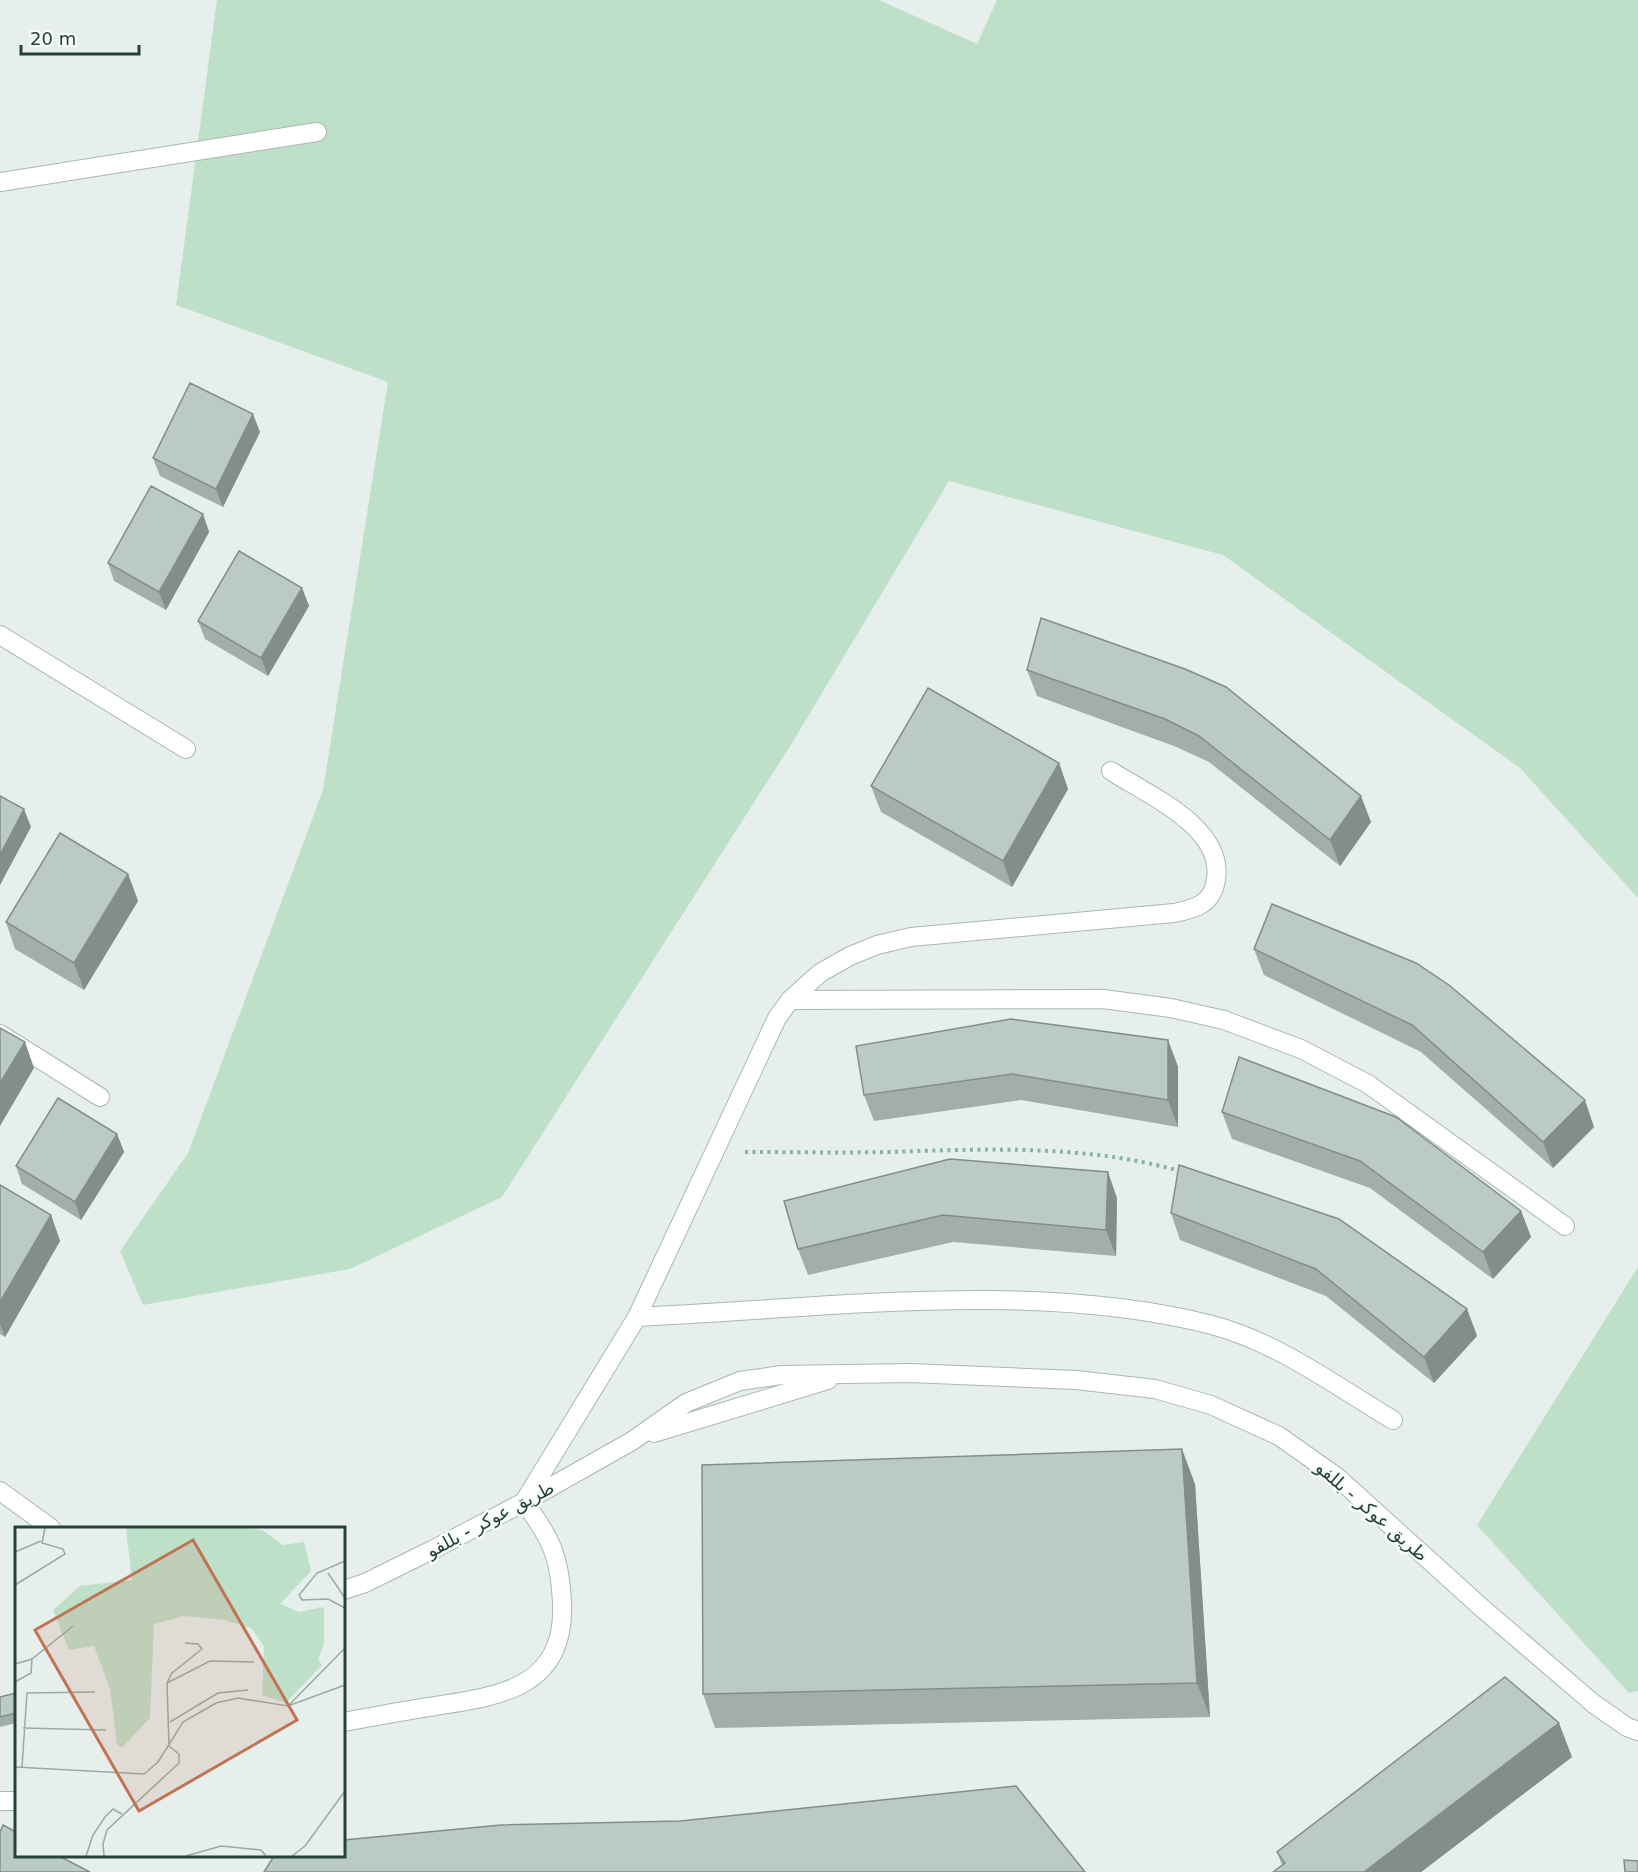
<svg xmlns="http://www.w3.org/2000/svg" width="1638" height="1872" font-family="'DejaVu Sans','Noto Sans Arabic',sans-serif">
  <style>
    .green { fill: #bfe0c8 }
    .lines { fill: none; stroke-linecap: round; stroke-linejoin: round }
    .minor-casing { stroke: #a8b8b2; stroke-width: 20 }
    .path { stroke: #86b3a5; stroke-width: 4; stroke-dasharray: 3 4.5; stroke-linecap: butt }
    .minor { stroke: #fff; stroke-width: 18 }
    .wall { fill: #a1aea9 }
    .shaded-wall { fill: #838d89 }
    .building { fill: #bbcac4; stroke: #838d89; stroke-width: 1.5 }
    .labels { text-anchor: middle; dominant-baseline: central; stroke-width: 5; stroke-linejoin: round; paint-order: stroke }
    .street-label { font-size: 18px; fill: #24423a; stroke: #f7fbf9 }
    .inset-road { fill: none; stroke: #98aaa4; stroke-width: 1.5 }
    .view { fill: #c07456; fill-opacity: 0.15; stroke: #c07456; stroke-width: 3 }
    .inset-edge { fill: none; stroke: #24423a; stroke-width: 3 }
  </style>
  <rect width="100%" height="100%" fill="#e6efeb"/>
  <path class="green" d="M217 0H879L977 44 997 0H1638V898L1520 768 1223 555 949 481 792 743 502 1197 350 1269 143 1305 120 1251 188 1153 323 790 388 382 176 305Z
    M1638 1267V1691L1629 1693 1477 1525Z"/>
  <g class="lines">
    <defs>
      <path id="minor" d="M0 182 317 132
        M0 635 186 749
        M790 1000 1103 999 1171 1008 1224 1020 1301 1049 1368 1084 1565 1226
        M0 1034 100 1097
        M637 1317C820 1309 1034 1279 1212 1325 1277 1342 1336 1386 1393 1420
        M654 1433 828 1380
        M0 1491 51 1528
        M344 1590 365 1583 434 1549 524 1502 632 1441 686 1403 740 1381 781 1375 910 1373 1076 1380 1155 1389 1211 1405 1279 1436 1337 1477 1482 1608 1594 1704 1627 1727 1638 1731
        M344 1722C372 1717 401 1711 429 1707 498 1696 566 1690 562 1602 560 1557 551 1538 524 1502L637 1317 777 1018 790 1000 820 973 850 956 877 945 911 937 1174 913C1195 909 1213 904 1216 879 1224 827 1148 795 1111 771
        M0 1801H16"/>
    </defs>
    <use href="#minor" class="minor-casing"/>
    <path class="path" d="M745 1152C792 1152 840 1153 887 1152 985 1149 1088 1144 1183 1172"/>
    <use href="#minor" class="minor"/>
  </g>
  <path class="wall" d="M260 432 223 507 160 476 153 458Z
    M203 514 209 532 166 610 114 581 108 563Z
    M302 588 309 606 268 676 205 639 198 621Z
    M1041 618 1371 822 1340 866 1209 762 1174 746 1037 696 1027 670Z
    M1059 763 1068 789 1012 887 881 812 871 786Z
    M128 874 138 901 84 990 15 949 6 922Z
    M1272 904 1594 1127 1553 1168 1421 1052 1264 975 1254 949Z
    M1168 1040 1178 1067V1127L1021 1100 874 1121 864 1095Z
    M1222 1112 1521 1211 1531 1237 1493 1279 1370 1188 1232 1139Z
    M117 1134 124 1152 81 1220 22 1184 16 1166Z
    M0 1185 51 1215 60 1241 5 1337 0 1334Z
    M1117 1198 1116 1256 953 1242 808 1275 798 1249 784 1201Z
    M1171 1213 1467 1309 1477 1336 1434 1383 1326 1296 1180 1240Z
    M1195 1484 1210 1717 715 1728 703 1694Z
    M16 1693V1723L0 1727V1697Z
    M1572 1757 1421 1872H1273L1282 1865 1277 1852Z"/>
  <path class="shaded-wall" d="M253 414 260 432 223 507 216 489Z
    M203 514 209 532 166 610 159 592Z
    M302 588 309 606 268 676 261 658Z
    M1059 763 1068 789 1012 887 1003 861Z
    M1361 796 1371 822 1340 866 1330 840Z
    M24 809 31 827 0 885V855Z
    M128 874 138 901 84 990 74 963Z
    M1168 1040 1178 1067V1127L1168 1100Z
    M25 1042 34 1068 0 1126V1083Z
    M1585 1100 1594 1127 1553 1168 1543 1142Z
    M117 1134 124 1152 81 1220 75 1202Z
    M1108 1172 1117 1198 1116 1256 1106 1230Z
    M1521 1211 1531 1237 1493 1279 1483 1252Z
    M51 1215 60 1241 5 1337 0 1324V1302Z
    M1467 1309 1477 1336 1434 1383 1424 1357Z
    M1182 1449 1195 1484 1210 1717 1197 1683Z
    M1559 1723 1572 1757 1421 1872H1364Z"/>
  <path class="building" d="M190 383 253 414 216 489 153 458Z
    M151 486 203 514 159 592 108 563Z
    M239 551 302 588 261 658 198 621Z
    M1041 618 1185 669 1226 687 1361 796 1330 840 1199 736 1165 719 1027 670Z
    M928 688 1059 763 1003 861 871 786Z
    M0 796 24 809 0 855Z
    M60 833 128 874 74 963 6 922Z
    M1272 904 1416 963 1449 985 1585 1100 1543 1142 1412 1025 1254 949Z
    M1011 1019 1168 1040V1100L1012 1074 864 1095 856 1046Z
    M0 1028 25 1042 0 1083Z
    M1239 1057 1396 1117 1521 1211 1483 1252 1360 1161 1222 1112Z
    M58 1098 117 1134 75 1202 16 1166Z
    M950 1159 1108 1172 1106 1230 943 1215 798 1249 784 1201Z
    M1179 1165 1339 1219 1467 1309 1424 1357 1316 1269 1171 1213Z
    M0 1185 51 1215 0 1302Z
    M1182 1449 1197 1683 703 1694 702 1465Z
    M1505 1677 1559 1723 1364 1872H1273L1285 1863 1277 1852Z
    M16 1693V1713L0 1717V1697Z
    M1016 1786 1085 1872H264L274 1856H344V1840L501 1825 680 1821Z
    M3 1825 16 1832V1856H59L90 1872H0V1832Z
    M1624 1860 1638 1861V1872H1625Z"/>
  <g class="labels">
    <g class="street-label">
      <text transform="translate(1372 1511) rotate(41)">طريق عوكر - بللفو</text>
      <text transform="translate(490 1519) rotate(-28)">طريق عوكر - بللفو</text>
    </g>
  </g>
  <g transform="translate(15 1527)">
    <rect width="330" height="330" fill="#e6efeb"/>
    <path d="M111 1H232L247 3 268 18 289 15 296 44 265 77 284 85 309 80V117L303 132 307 138 271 176 247 168 249 119 236 101 209 93 169 89 139 97 135 191 107 221 102 217 95 162 79 119 54 123 38 83 65 59 117 53Z" fill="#bfe0c8"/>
    <path class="inset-road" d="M0 25 26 14M330 34 302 46 284 68 287 73 313 72 330 81M313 46 330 71M0 58 50 27 48 22 27 16 30 1M0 137 17 132 58 99M0 155 16 146 17 132M152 156 195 134 239 135M274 178 330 121M155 195 203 166 233 163M8 201 91 203M0 240 129 247 143 235 168 195 201 176 223 171 273 179 330 158M7 240 12 166 80 165M71 329 78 308 90 290 98 282 107 287M89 329 88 317 92 303 164 236V227L154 219 152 156 157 146 187 122 183 117 170 116M171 329 206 319 246 323 251 329M277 329 290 319 330 264"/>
    <path class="view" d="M178 13 282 193 124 284 20 103Z"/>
    <rect width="330" height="330" class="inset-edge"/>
  </g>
  <path d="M21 45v9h118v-9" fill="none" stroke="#24423a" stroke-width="3"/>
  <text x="30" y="45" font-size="18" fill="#24423a" stroke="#f7fbf9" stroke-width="4.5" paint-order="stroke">20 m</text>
</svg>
